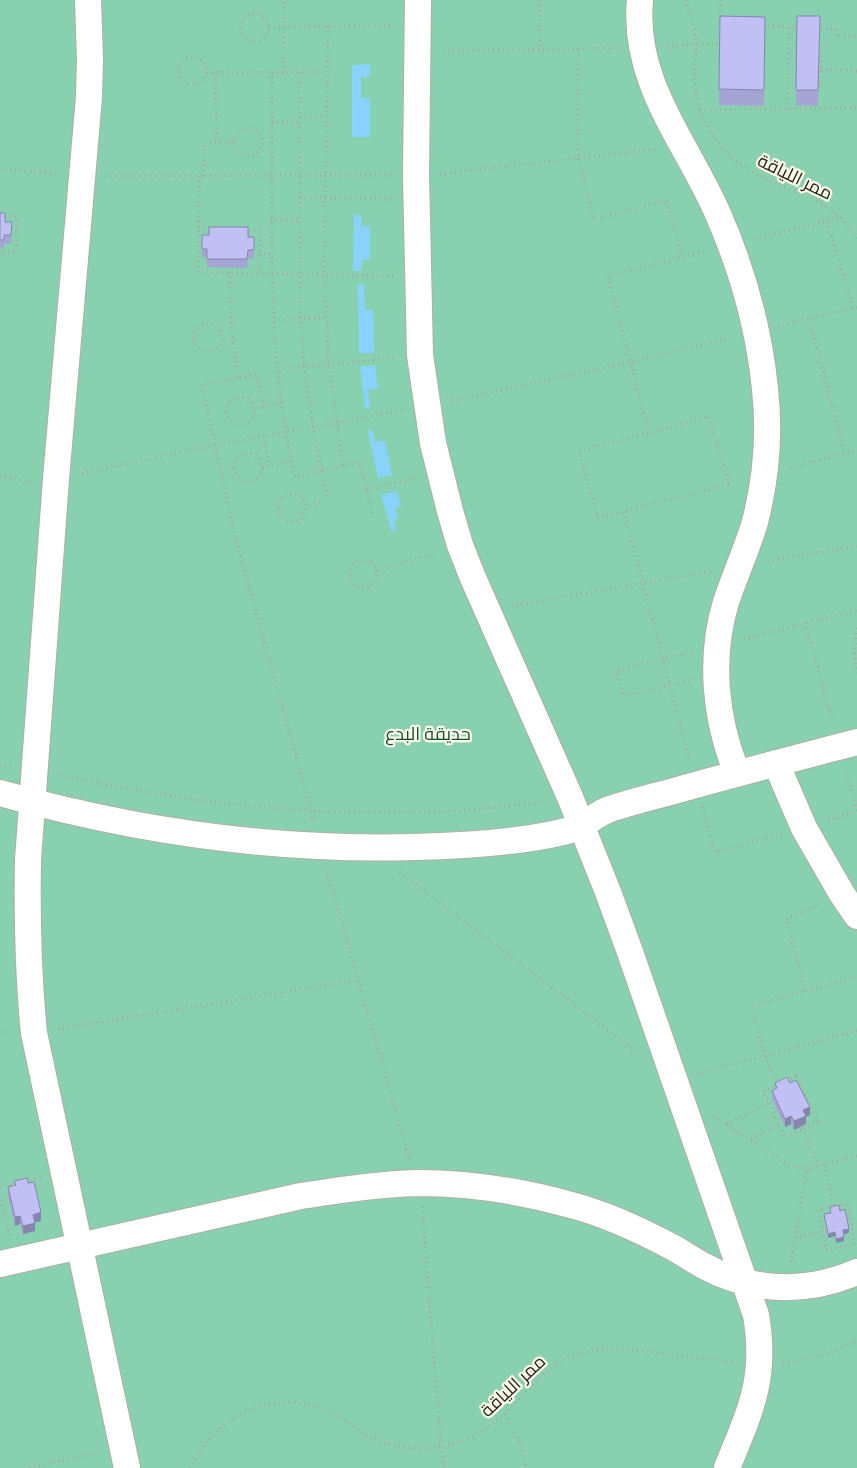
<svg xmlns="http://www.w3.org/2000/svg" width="857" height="1468" font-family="Karla,Cairo,sans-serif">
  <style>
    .green { fill: #87d0b0 }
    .water { fill: #89d2fc }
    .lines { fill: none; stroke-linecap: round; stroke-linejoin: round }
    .minor-casing { stroke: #b3af9e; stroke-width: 28 }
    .path { stroke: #aba89a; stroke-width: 3; stroke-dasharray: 1 4; stroke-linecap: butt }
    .minor { stroke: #fff; stroke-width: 26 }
    .wall { fill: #a5a5d3 }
    .shaded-wall { fill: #8686ac }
    .building { fill: #c0c0f5; stroke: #8686ac }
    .labels { text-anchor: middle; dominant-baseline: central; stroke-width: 4.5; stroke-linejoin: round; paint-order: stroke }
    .street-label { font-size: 18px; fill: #24231c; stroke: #fefae8 }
    .park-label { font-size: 18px; fill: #0f5039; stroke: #fefae8 }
  </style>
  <rect width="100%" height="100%" fill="#f1eddb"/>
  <path class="green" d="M0 0H857V1468H0Z"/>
  <path class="water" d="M370 64V77H361V98H370V137H352V65Z
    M354 215H361L362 226H370V260H362V270L353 271Z
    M358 284H364L365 310H373L374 353H359Z
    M375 365 378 389 368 390 370 408H365L360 367Z
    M373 430 375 442 385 441 392 475 378 478 368 431Z
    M397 491 401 506 395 508 398 518 394 520 396 530 392 531 393 536 381 495Z"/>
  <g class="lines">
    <defs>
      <path id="minor" d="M88 0 90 59 89 97 56 479 28 860C27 918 28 975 34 1033L127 1468
        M418 0 416 175 420 355 433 443 450 511 460 545 473 578 570 797 608 892 630 952 756 1315C767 1379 750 1411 727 1468
        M640 0C632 82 687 143 718 214 742 269 759 329 765 389 770 433 766 479 755 522 747 549 735 575 726 602 709 658 715 719 737 773
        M776 763 804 828 842 894 857 916
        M0 793C135 831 273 851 414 847 465 846 518 843 567 831 586 827 594 814 610 809 631 802 652 797 674 791 734 774 796 758 857 742
        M0 1264 301 1196C340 1190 379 1184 418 1183 469 1183 521 1191 571 1205 606 1214 640 1230 672 1247 683 1253 693 1260 704 1266 752 1292 807 1294 857 1272"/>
    </defs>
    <use href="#minor" class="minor-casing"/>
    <path class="path" d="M539 0 540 49
      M686 0C689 15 696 29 696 45 697 52 694 60 694 67 694 82 696 98 701 113 712 139 730 161 756 174 798 196 828 194 857 238
      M721 0 719 24H722
      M241 28a14 14 0 1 1 28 0a14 14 0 1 1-28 0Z
      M328 26 324 274 329 364 343 466
      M763 26 799 27
      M269 27 393 26
      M816 28 836 29V36L857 37
      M667 46 720 43
      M578 49V158L594 220 667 200 682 257
      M443 51 619 48
      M179 71a14 14 0 1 1 28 0a14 14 0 1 1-28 0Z
      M821 69 857 71
      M272 72C273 171 269 270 277 368 281 405 287 441 295 477L360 462 373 517
      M299 72 300 319 304 367 313 427 326 495C323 504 314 504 306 506
      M207 73 326 72
      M215 73 217 142
      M283 73 284 0
      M819 85H821L822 50H819
      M787 109 789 27
      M700 110 857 108
      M300 117H325
      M272 122H299
      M234 142a14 14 0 1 1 28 0a14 14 0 1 1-28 0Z
      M0 168 59 174
      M440 174 657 149
      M105 176 391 175
      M199 176 198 272 394 276
      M204 176V142L234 143
      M300 198 392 199
      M0 217H17L16 253 0 252
      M271 220 299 221
      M827 221 853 308
      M199 229 213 230
      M244 230 260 231 259 273
      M755 239 840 217
      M259 254H272
      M230 272C229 308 232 342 239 378
      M809 319 845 453
      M274 320 326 318
      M194 338a14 14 0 1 1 28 0a14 14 0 1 1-28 0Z
      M778 326 857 307
      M278 369 396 358
      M226 411a14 14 0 1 1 28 0a14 14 0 1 1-28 0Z
      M452 401 631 362 733 337
      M264 407 257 374 202 385 235 536 314 821
      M253 409 281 403
      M709 417 729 484 598 518 579 451Z
      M649 433 608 276 707 251
      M264 436 269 465
      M234 467a14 14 0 1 1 28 0a14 14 0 1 1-28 0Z
      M262 467 291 461
      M790 468 857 450
      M82 473 214 445 404 410
      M0 476 31 482
      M366 490 417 477
      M278 508a14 14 0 1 1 28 0a14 14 0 1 1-28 0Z
      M624 512 690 762
      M349 574a14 14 0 1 1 28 0a14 14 0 1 1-28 0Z
      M768 561 857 546
      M377 571 438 552
      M512 606 712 571
      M805 623 833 724
      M857 628 854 651 857 673
      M744 639 857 610
      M694 679 623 696 617 671 694 651
      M0 765 12 767
      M846 771 857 811
      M57 775C110 785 164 796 217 802 326 815 437 818 545 801
      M702 807 715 852 782 834
      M828 820 857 811
      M327 870 410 1160
      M400 872 638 1053
      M805 991 786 919 821 904
      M58 1029 359 980
      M0 1032H10
      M697 1074 857 1031
      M796 1076 818 1122 785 1138 763 1091Z
      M778 1084 765 1056 751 1006 857 977
      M713 1116 787 1164 800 1169H807L857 1156
      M727 1124 768 1103
      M802 1129 819 1166
      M751 1140 779 1124
      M824 1165 834 1206
      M25 1181 41 1178
      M0 1187 17 1183
      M0 1195 10 1238
      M848 1204 855 1245 826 1250 818 1210Z
      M422 1207 441 1447 445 1468
      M852 1225 857 1224
      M795 1238 823 1232
      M791 1262 807 1169
      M783 1363 826 1354 857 1341
      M505 1414 521 1447 526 1468
      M29 1468 99 1452
      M190 1468C198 1455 206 1442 217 1431 250 1400 300 1393 340 1417 348 1422 356 1429 365 1434 383 1444 406 1450 427 1448 462 1446 491 1429 515 1403 534 1384 547 1366 573 1356 603 1344 633 1350 663 1354 687 1356 711 1359 735 1362"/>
    <use href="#minor" class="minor"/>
  </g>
  <path class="wall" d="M720 16 765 17 764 106 719 105Z
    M797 16 820 32 818 106 796 105Z
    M0 213 5 222H12L11 244 4 243V249L0 248Z
    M202 235 254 237V259L248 258 247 268 207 267V257H202Z
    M775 1083H790L810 1115 806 1117V1124L794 1130 791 1124 785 1127 772 1099V1091L775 1090Z
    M14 1181 28 1183 41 1221 34 1222 35 1231 23 1234 20 1224 15 1226 8 1196V1187L14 1186Z
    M830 1207 840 1211 849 1233 844 1234V1241L836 1243 835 1236 828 1238 824 1214 831 1213Z"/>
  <path class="shaded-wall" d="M810 1107V1115L806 1117V1124L794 1130V1121L803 1110Z
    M791 1116V1124L785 1127V1119Z
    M41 1212V1221L33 1223V1215Z
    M20 1216V1224L15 1226V1217Z
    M35 1223V1231L23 1234V1226Z
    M849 1229V1233L843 1234V1230Z
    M835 1232V1236L828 1238V1234Z
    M844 1237V1241L836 1243V1239Z"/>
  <path class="building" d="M720 16 765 17 764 90 719 89Z
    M797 16H820L818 90H796Z
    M0 213H5V222H12L11 235H4V240H0Z
    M209 227H248V237H254V250H248L247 259H207V249H202V235H209Z
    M787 1077 790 1083 796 1080 810 1107 803 1110 806 1116 794 1121 791 1116 785 1119 772 1091 777 1088 775 1083Z
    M27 1178 28 1183 34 1182 41 1212 33 1215 35 1223 23 1226 20 1216 15 1217 8 1187 16 1185 14 1181Z
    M839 1205 840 1211 845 1209 849 1229 843 1230 844 1237 836 1239 835 1232 828 1234 824 1214 831 1213 830 1207Z"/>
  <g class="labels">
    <g class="street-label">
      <text transform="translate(795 177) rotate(26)">ممر اللياقة</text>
      <text transform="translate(513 1386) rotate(-43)">ممر اللياقة</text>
    </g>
    <g class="park-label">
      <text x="428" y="734">حديقة البدع</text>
    </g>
  </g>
</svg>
